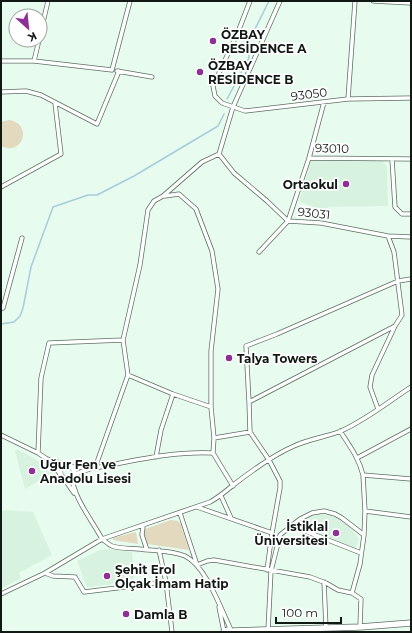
<svg xmlns="http://www.w3.org/2000/svg" width="412" height="633" font-family="Montserrat,sans-serif">
  <style>
    .built { fill: #d7f3e0 }
    .green { fill: #e2d9bf }
    .lines { fill: none; stroke-linecap: round; stroke-linejoin: round }
    .stream { stroke: #a7ccdb; stroke-width: 1.5 }
    .street-casing { stroke: #5d6f63; stroke-width: 5 }
    .secondary-casing { stroke: #5d6f63; stroke-width: 6 }
    .primary-casing { stroke: #5d6f63; stroke-width: 7 }
    .street { stroke: #fff; stroke-width: 3.5 }
    .secondary { stroke: #fff; stroke-width: 5 }
    .primary { stroke: #fff; stroke-width: 5.5 }
    .poi-dot { fill: #8e2f98; stroke: #fff; stroke-width: 1.5 }
    .labels { text-anchor: middle; dominant-baseline: central; stroke-width: 3.5; stroke-linejoin: round; paint-order: stroke }
    .poi-label { font-size: 12px; font-weight: bold; fill: #121915; stroke: #fff; text-anchor: start }
    .street-label { font-size: 12px; fill: #121915; stroke: #fff }
  </style>
  <rect width="100%" height="100%" fill="#e7fcee"/>
  <path class="built" d="M382 160 387 167 388 206 328 207 323 211 299 201 311 161Z
    M17 449 37 460 53 473 25 489 15 451Z
    M6 510 33 512 52 555 19 573 21 578 1 589V511Z
    M316 513 332 516 346 522 359 539 355 548 302 527 298 524 307 517Z
    M109 549 132 552 134 582 87 587 77 561 100 550Z"/>
  <path class="green" d="M9 120C34 124 22 157 1 146V122Z
    M171 520 178 521 181 525 189 550 147 544C144 539 142 534 145 529Z
    M136 532 138 544 113 540V538Z"/>
  <g class="lines">
    <path class="stream" d="M227 99 249 58 248 43 269 1
      M1 324 14 322 20 316 23 308 31 267 53 207 88 195H97L134 176 218 126 224 114"/>
    <defs>
      <path id="street" d="M250 1 238 32 213 86 215 96 222 103 245 111 348 99 411 98
        M280 1 233 107 219 154 234 173 267 201 288 221 321 223 388 236 411 237
        M373 1 411 3
        M40 35 48 1
        M1 61H34L112 70 130 1
        M34 61 39 40
        M117 71 152 77
        M1 92 26 91 41 95 97 124 119 71
        M348 99 355 1
        M324 102 309 158 411 159
        M392 159 395 207 402 214H411
        M1 187 61 154 55 103
        M165 196 179 194 196 209 212 251 218 289 211 351V407L214 438 213 453 233 486
        M259 252 288 221 309 158
        M1 309 3 308 22 238
        M128 375 173 394 211 407
        M249 402 246 346 277 334 398 281 411 279
        M378 409 370 387 372 375 395 326 402 315 394 252 388 236
        M340 431C349 445 359 458 363 475L365 511
        M250 432 249 402 395 326
        M1 435 38 453 47 459 66 465
        M214 438 250 432 269 460 280 481V488L272 533 267 570
        M38 453 41 378 49 343 123 340
        M156 457 161 430 173 394
        M357 458 411 429
        M50 461 60 474
        M72 467 89 468
        M95 468 128 375 123 340 140 265 148 210 154 201 163 196 202 162 219 154
        M95 468C133 461 173 451 213 453
        M90 469 72 475C72 496 92 520 102 539L210 502C219 497 225 492 232 486 250 472 273 455 294 446 309 439 326 437 341 431 366 420 388 402 411 387
        M363 475 411 479
        M63 477 74 493
        M221 496 231 518
        M197 507 272 533
        M180 513 197 565 207 561 214 560 310 577 326 583 338 590 352 593
        M294 524 300 529 361 553
        M143 526 142 535 147 550
        M364 535 365 511 411 517
        M159 550 166 582
        M45 573 53 576 75 577 84 592 166 582 172 632
        M324 582 326 628
        M1 594 45 573 102 539C105 541 109 545 112 546 120 549 131 548 139 549 154 551 171 550 185 556 206 566 221 609 231 630
        M219 607 224 632
        M268 630 271 571 280 535 300 519 312 513 324 511 335 514 342 518 364 535 360 564 352 593 361 599 360 627"/>
      <path id="secondary" d="M60 472a7 7 0 1 1 14 0a7 7 0 1 1-14 0Z"/>
      <path id="primary" d="M233 631 360 627 411 623
        M224 632 228 630 234 632"/>
    </defs>
    <use href="#street" class="street-casing"/>
    <use href="#secondary" class="secondary-casing"/>
    <use href="#primary" class="primary-casing"/>
    <use href="#street" class="street"/>
    <use href="#secondary" class="secondary"/>
    <use href="#primary" class="primary"/>
  </g>
  <g class="poi-dot">
    <circle cx="213" cy="41" r="4"/>
    <circle cx="200" cy="72" r="4"/>
    <circle cx="346" cy="184" r="4"/>
    <circle cx="229" cy="358" r="4"/>
    <circle cx="32" cy="471" r="4"/>
    <circle cx="336" cy="533" r="4"/>
    <circle cx="107" cy="576" r="4"/>
    <circle cx="126" cy="614" r="4"/>
  </g>
  <g class="labels">
    <g class="poi-label">
      <text x="221" y="34">ÖZBAY<tspan x="221" dy="14">RESİDENCE A</tspan></text>
      <text x="208" y="65">ÖZBAY<tspan x="208" dy="14">RESİDENCE B</tspan></text>
      <text x="338" y="184" text-anchor="end">Ortaokul</text>
      <text x="237" y="358">Talya Towers</text>
      <text x="40" y="464">Uğur Fen ve<tspan x="40" dy="14">Anadolu Lisesi</tspan></text>
      <text x="328" y="526" text-anchor="end">İstiklal<tspan x="328" dy="14">Üniversitesi</tspan></text>
      <text x="115" y="569">Şehit Erol<tspan x="115" dy="14">Olçak İmam Hatip</tspan></text>
      <text x="134" y="614">Damla B</text>
    </g>
    <g class="street-label">
      <text transform="translate(309 94) rotate(-7)">93050</text>
      <text transform="translate(332 148) rotate(2)">93010</text>
      <text transform="translate(314 213) rotate(6)">93031</text>
    </g>
  </g>
  <rect width="412" height="633" fill="none" stroke="#121915" stroke-width="4"/>
  <g transform="translate(28 28) rotate(153)"><circle r="19" fill="#ffffff" stroke="#a0a3a1"/>
  <path d="M0-3L7 15L0 10L-7 15Z" fill="#8e2f98"/>
  <text y="-6" font-size="11" font-weight="bold" text-anchor="middle" fill="#121915">K</text>
  </g>
  <path d="M276 617v6h65v-6" fill="none" stroke="#121915" stroke-width="2"/>
  <text x="282" y="617" font-size="12" fill="#121915" stroke="#ffffff" stroke-width="3" paint-order="stroke">100 m</text>
</svg>
